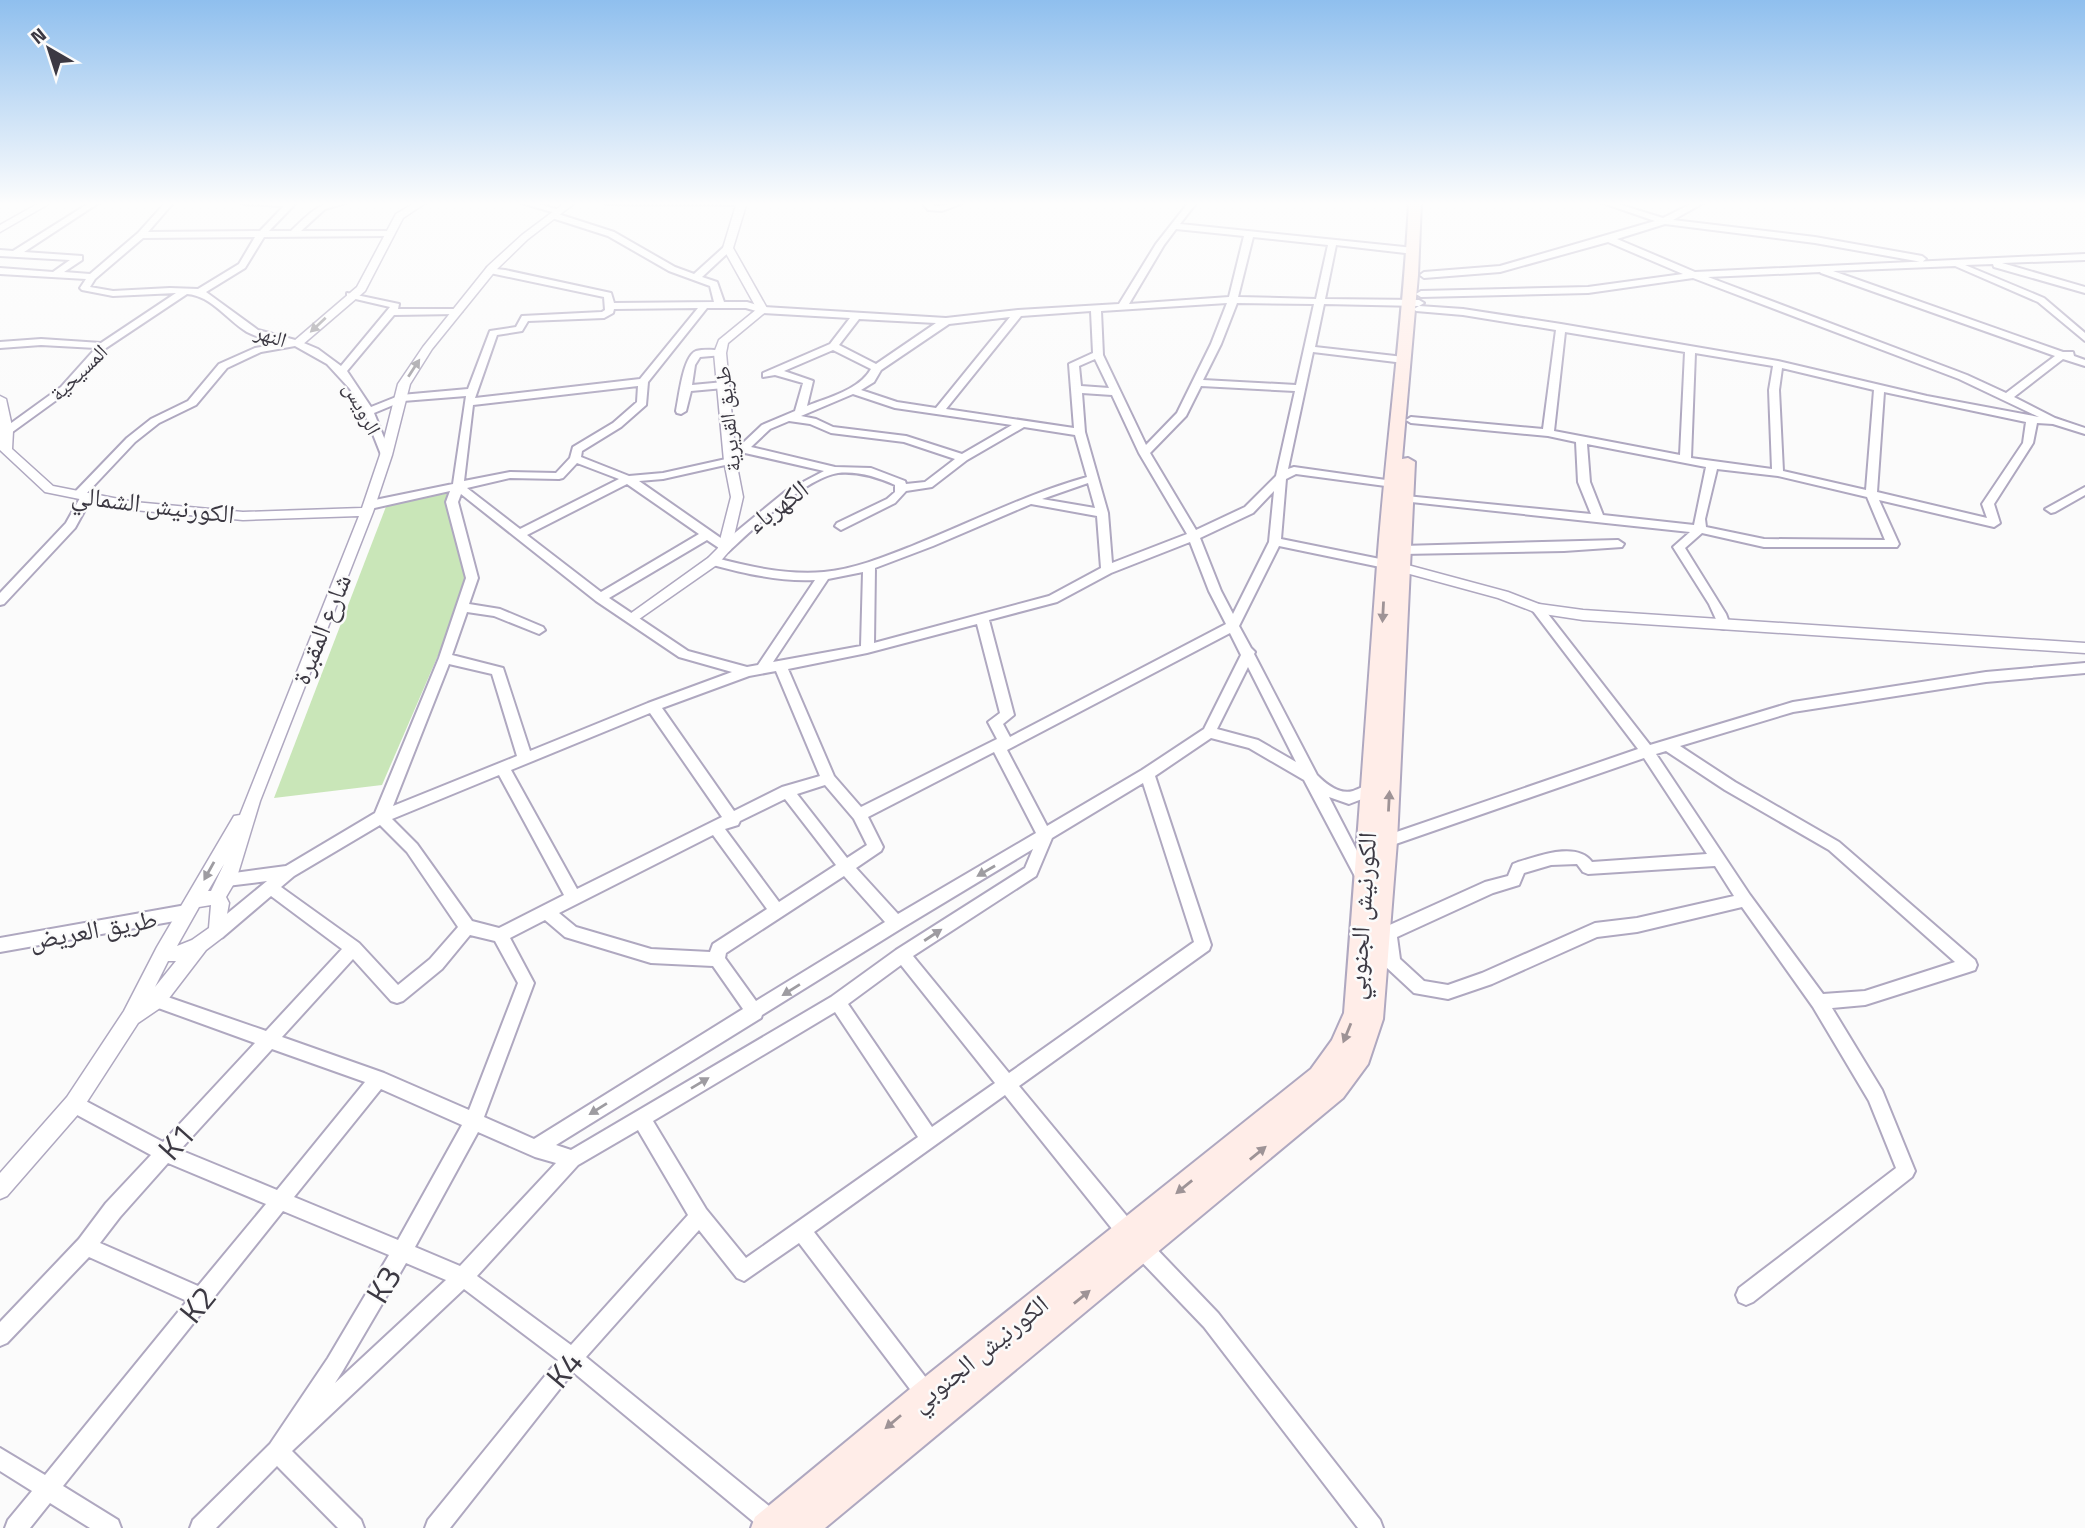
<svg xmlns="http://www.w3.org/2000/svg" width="2085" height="1528" font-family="'Titillium Web','Noto Naskh Arabic',sans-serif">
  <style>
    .green { fill: #c9e6b8 }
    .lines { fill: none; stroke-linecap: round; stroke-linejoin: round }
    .minor-casing { stroke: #afa8c0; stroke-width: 4 }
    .tertiary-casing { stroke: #afa8c0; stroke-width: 3 }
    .secondary-casing { stroke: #afa8c0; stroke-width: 4 }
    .minor { fill: #fff; fill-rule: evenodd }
    .tertiary { fill: #fff; fill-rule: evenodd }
    .secondary { fill: #ffede8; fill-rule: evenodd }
    .oneway { fill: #9e9ca1 }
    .oneway2 { fill: #9e9396 }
    .labels { text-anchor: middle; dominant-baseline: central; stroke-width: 5; stroke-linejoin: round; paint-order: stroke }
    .far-street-label { font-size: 21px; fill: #3c3943; stroke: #fbfbfb }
    .street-label { font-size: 26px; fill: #3c3943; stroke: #fbfbfb }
    .near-street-label { font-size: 32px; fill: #3c3943; stroke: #fbfbfb }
  </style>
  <rect width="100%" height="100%" fill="#fbfbfb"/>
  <path class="green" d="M450 493 468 586 382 785 274 798 387 504Z"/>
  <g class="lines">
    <defs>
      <path id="minor" d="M91 202H100L24 252 82 256V260L64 272 90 274 138 233 166 202H174L148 232 260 231 284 206 244 204 240 202H297L269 231H291C311 212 320 200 349 202L325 209 301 231H390L391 233 387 236 264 237 245 268 206 292 258 330 299 341 318 349 341 366 390 307 347 297V293L399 304 398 309H460L462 311 457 314 394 315 347 371 371 407 401 395 468 389 490 331 516 327 522 316 602 312 605 310 604 297 490 273 486 270 487 268 505 270 611 293 614 303 714 302 710 286 669 271 608 236 552 218V214L555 213 614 232 675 267 694 274 725 246H731V250L702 277 717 282 724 302H747L764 307 946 318 1018 310 1119 304 1156 244 1189 202H1197L1180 224 1414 248 1418 251 1414 254 1336 245 1325 299 1419 300 1424 303 1419 306 1324 304 1315 347 1404 357 1409 360 1404 363 1313 352 1288 469 1294 467 1393 481 1399 484 1393 487 1296 474 1286 479 1281 539 1385 560 1391 564 1385 568 1279 546 1239 626 1251 648 1255 652 1254 654 1317 775C1326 784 1339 795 1353 791 1361 788 1366 784 1375 786L1377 790 1375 794 1349 804 1329 797 1372 880 1369 884 1364 886 1359 884 1304 780 1249 748 1211 738 1155 776 1211 945 1209 950 1019 1086 1135 1226 1137 1233 1135 1240 1128 1242 1121 1240 1005 1095 814 1232 933 1387 936 1394 933 1401 926 1404 919 1401 799 1243 744 1281 737 1278 699 1230 586 1357 780 1515 783 1523 781 1528H761L573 1372 450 1528H425L428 1520 558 1360 464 1289 292 1451 361 1520 364 1528H338L277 1466 216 1528H190L193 1520 270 1444 328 1358 389 1255 283 1211 63 1486 118 1520 121 1528H90L50 1503 30 1528H5L8 1520 32 1491 0 1471V1448L45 1475 187 1301 89 1257 7 1343 0 1346V1322L79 1239 106 1203 151 1155 68 1110 65 1104 68 1098 74 1096 80 1098 163 1142 255 1043 150 1005 148 1000 150 995 156 993 266 1031 342 949 271 896 223 937 217 939 211 937 209 932 211 927 267 881 227 886 222 884 219 880 222 876 227 874 286 866 375 813 439 658 466 578 446 502 450 491 370 509 364 505 370 501 453 484 466 396 403 401 374 413 391 455 386 458 382 457 367 419 350 389 327 364 295 346 261 352 227 368 196 405 159 423 135 442 86 494 92 497 75 528 4 604 0 605V593L66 523 80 498 74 497V493L127 438 151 419 188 401 219 364 255 348 285 343C272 340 258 338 247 332 227 320 212 296 187 294L106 348 69 391 11 433H3V429L61 387 96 348 41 345 0 348V342L41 339 101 343 176 293 113 296 82 290 80 288 86 279 0 274V268L53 272 70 260 0 256V250L13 251ZM1176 229 1244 236 1229 297 1129 304 1164 245ZM255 237 239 264 198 289 170 288 113 291 90 287 95 279 143 238ZM1253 237 1328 245 1316 299 1238 297ZM1227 303 1211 344 1177 413 1146 445 1103 355 1101 311ZM1237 303 1314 304 1296 385 1203 380 1221 344ZM698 308 640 379 475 398 497 335 522 331 528 321 604 318 613 313 614 309ZM707 308H746L763 313 850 318 830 344 763 373V377L775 375 803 383 795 411 762 425 726 459 663 473 629 476 581 457 582 451 621 427 646 405 648 382ZM1091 311 1093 353 1069 364 1074 428 946 409 1021 316ZM1010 317 936 408 897 402 861 390 874 382 881 370 949 324ZM859 319 936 323 876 364 839 345ZM833 350 871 369C859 390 829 397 807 406L813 381 784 371ZM1095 359 1109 388 1081 386 1079 366ZM638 386 637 402 613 423 573 447 570 458 556 473 510 472 464 481 473 405ZM1201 386 1295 391 1276 476 1245 507 1196 530 1150 453 1186 416ZM1082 393 1112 395 1139 453 1187 534 1112 563 1108 513 1085 432ZM853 394 895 408 1012 425 962 454 906 436 833 427 816 419 801 416ZM789 421 810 424 831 433 904 442 955 459 925 482 906 484 905 481 871 468 835 467 751 447 770 429ZM1024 427 1075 435 1087 477C1026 494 970 523 912 546 884 557 855 569 824 572 786 575 749 567 713 557L709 558V564C743 573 779 582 815 580L758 665 747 667 688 651 609 598 707 540 719 548 720 552H728C753 529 805 478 838 473 858 471 877 477 895 485V492L887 499 837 523 835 526 841 530 895 503 906 491 932 487 967 460ZM745 453 824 471 786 491 725 541 639 481 663 479 734 463ZM577 463 619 479 520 529 467 488 510 478 559 479 563 478ZM1088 483 1095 508 1042 499ZM627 484 699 534 601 592 527 535ZM1274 491 1269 542 1233 614 1221 591 1200 538 1253 513ZM461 494 596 601 679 657 732 672 648 703 530 751 503 668 452 655 467 612 494 616 539 634 545 630 543 627 500 609 469 604 478 578 458 502ZM1031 504 1097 516 1101 568 1049 596 874 643 875 568 933 546ZM1190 542 1209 591 1226 624 1010 737 1003 724 1014 715 989 620 1057 602 1111 573ZM863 572 861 646 773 662 828 579ZM977 624 1000 713 988 722 997 739 861 807 834 776 788 669 867 653ZM1230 633 1241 655 1204 729 1142 770 1047 826 1007 750ZM449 664 492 674 517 756 393 806ZM1248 667 1296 762 1258 740 1217 729ZM776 671 820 776 782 787 734 811 662 708 749 676ZM650 713 722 817 577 889 511 770ZM994 752 1036 833 898 914 856 868 881 851 883 847 868 817ZM499 775 564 895 499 928 472 921 417 844 392 819ZM1143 783 1194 942 1009 1073 913 956 1036 876 1052 838ZM825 785 854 819 867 845 847 858 797 794ZM785 799 836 865 779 902 725 829 738 825 740 821ZM380 825 407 852 458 927 430 959 398 985 359 943 281 887 294 876ZM713 835 767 909 713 944 710 952 651 949 576 927 559 913ZM1033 849 1025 868 896 950 831 997 571 1150 556 1145 761 1018 762 1015 902 928ZM844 876 885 922 756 1001 725 958 726 953ZM545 920 565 937 651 963 713 966 743 1009 534 1139 484 1117 534 983 510 938ZM470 935 495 941 518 983 469 1110 384 1073 282 1037 353 959 391 1001 397 1003 403 1001 442 969ZM901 965 995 1083 932 1127 848 1004ZM835 1012 918 1137 746 1258 706 1209 653 1121ZM272 1049 365 1082 277 1190 180 1150ZM381 1089 462 1125 398 1240 294 1197ZM638 1130 688 1215 571 1345 477 1276 578 1165ZM478 1132 535 1157 556 1163 460 1266 415 1247ZM168 1163 266 1204 198 1286 100 1243 120 1217ZM406 1263 446 1280 335 1383 342 1372Z
        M518 202H531L563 211 559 214Z
        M602 202H745L746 203 742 205 606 204Z
        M922 202H930L934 206C945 207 955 201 966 202L942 211 928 210Z
        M1600 202H1611L1663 218 1695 202H1705L1673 220 1815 237 1922 256 1926 259 1922 262 1815 243 1665 224 1617 239 1695 272 2085 254V260L2002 263 2085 287V293L1994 267 1993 264 1965 265 2044 298 2085 333V341L2038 302 1955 266 1833 271 2063 352H2073L2074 356 2085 360V366L2063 359 2014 397 2055 418 2085 428V434L2053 424 2037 423 2033 443 1994 504 2000 523 1994 527 1879 500 1899 544 1897 547H1764L1702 533 1685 548 1726 614 1730 625 1724 629 1720 628 1709 604 1673 547 1690 532 1402 501 1400 499 1406 496 1591 514 1578 482 1576 442 1548 436 1411 423 1406 420 1411 417 1543 429 1556 330 1463 315 1416 311 1414 309 1419 306 1463 309 1561 324 1778 361 1927 396 2039 417 1959 379 1693 278 1588 293 1421 297 1416 294 1421 291 1588 287 1683 274 1608 242 1500 272 1424 278 1420 275 1424 272 1500 266 1655 221ZM1820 272 1821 273 2055 356 2006 393 1967 375 1708 277ZM1565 332 1685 352 1680 455 1554 431ZM1695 353 1773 366 1769 390 1772 469 1691 458ZM1782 368 1874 390 1866 490 1783 471 1779 390ZM1884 392 2026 422 2023 443 1982 504 1987 518 1877 492ZM1587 444 1706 467 1694 525 1603 515 1590 482ZM1717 469 1778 476 1867 497 1885 540 1764 539 1706 527 1705 519Z
        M720 350 723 351V355L700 357 695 365 692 385 724 382 729 385 724 388 691 391 686 411 681 414 677 413 676 411C679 397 683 356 696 351 703 349 713 350 720 350Z
        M2085 487V495L2055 512 2051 513 2045 509Z
        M1618 540 1624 544 1622 547 1564 551 1402 554 1396 550 1402 546Z
        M1537 604 1541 605 1650 745 1793 702 1986 672 2085 663V673L1986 682 1793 712 1680 746 1735 782 1839 842 1975 960 1977 965 1975 970 1969 972 1865 1005 1832 1008 1882 1090 1915 1171 1912 1177 1753 1302 1746 1305 1739 1302 1736 1295 1739 1288 1896 1168 1869 1101 1813 1007 1742 907 1637 932 1597 937 1492 984 1448 999 1414 993 1372 954 1370 949 1372 944H1382L1381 933 1383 928 1485 882 1508 876 1513 864 1518 862C1539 856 1577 841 1592 862L1707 854 1644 758 1387 847 1382 845 1380 841 1382 837 1638 749 1533 611 1531 608ZM1666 751 1725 790 1829 850 1955 962 1865 991 1823 994 1750 895 1656 754ZM1577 864 1583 872 1588 874 1715 866 1734 896 1637 918 1595 923 1482 973 1448 985 1424 981 1400 959 1397 937 1493 893 1519 885 1524 873 1551 865Z
        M186 905 191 907 194 912 191 917 186 919 0 952V938Z
        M1142 1239 1149 1241 1218 1313 1380 1520 1383 1528H1358L1204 1327 1135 1255 1133 1248 1135 1241Z"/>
      <path id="tertiary" d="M41 202H52L0 232V225Z
        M416 202H427L403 218 365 291 302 345H294V341L357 287 396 214Z
        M566 202H576L528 239 496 270 432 349 410 384 392 455 373 512 260 801 236 880 226 897 229 903 223 937 206 950 163 1006 138 1023 81 1111 7 1196 0 1199V1173L67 1097 124 1011 157 947 234 816 240 815 359 516 243 520 134 510 45 492 0 450V396L6 399 13 431 12 449 53 486 134 502 243 512 362 508 380 455 398 384 423 347 488 266 522 235ZM224 864 211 891H208ZM211 905 209 928 192 940 177 946 199 907ZM168 961H176L155 987Z
        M737 202H747L733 248 768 310 728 343 726 353 736 461 743 497 731 549 718 564 632 624 625 619 627 616 708 558 718 548 731 497 724 461 714 353 719 340 757 309 723 248Z
        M1389 560 1508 592 1539 604 1583 610 2085 643V653L1583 620 1537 613 1498 598 1384 567 1382 564 1384 561Z"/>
      <path id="secondary" d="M1409 202H1421L1418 275 1402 459 1408 458 1415 462 1397 841 1383 1019 1368 1064 1343 1098 825 1528H751L755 1517 916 1384 1311 1069 1332 1040 1344 1013C1356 864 1366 714 1377 565 1386 444 1403 324 1409 202Z"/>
    </defs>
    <use href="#minor" class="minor-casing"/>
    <use href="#tertiary" class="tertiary-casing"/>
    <use href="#secondary" class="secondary-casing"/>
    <use href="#minor" class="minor"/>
    <use href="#tertiary" class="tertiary"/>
    <use href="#secondary" class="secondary"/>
  </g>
  <defs><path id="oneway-solid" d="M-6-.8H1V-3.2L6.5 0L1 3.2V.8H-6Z" transform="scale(1.75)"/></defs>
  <g class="oneway">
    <use href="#oneway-solid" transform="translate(318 325) rotate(137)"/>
    <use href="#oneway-solid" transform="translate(414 368) rotate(-57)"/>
    <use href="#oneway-solid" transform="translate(209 871) rotate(119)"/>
    <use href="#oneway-solid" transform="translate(986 871) rotate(150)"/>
    <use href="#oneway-solid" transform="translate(933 935) rotate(-33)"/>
    <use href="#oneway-solid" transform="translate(791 990) rotate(148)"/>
    <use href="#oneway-solid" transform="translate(700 1083) rotate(-31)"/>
    <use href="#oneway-solid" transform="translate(598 1109) rotate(148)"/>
  </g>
  <g class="oneway2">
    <use href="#oneway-solid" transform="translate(1383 612) rotate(93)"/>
    <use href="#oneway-solid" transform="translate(1389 801) rotate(-87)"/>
    <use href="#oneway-solid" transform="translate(1347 1033) rotate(112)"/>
    <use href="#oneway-solid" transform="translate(1258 1153) rotate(-39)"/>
    <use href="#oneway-solid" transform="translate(1184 1187) rotate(141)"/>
    <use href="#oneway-solid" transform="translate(1082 1297) rotate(-39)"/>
    <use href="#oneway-solid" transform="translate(893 1422) rotate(140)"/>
  </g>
  <linearGradient id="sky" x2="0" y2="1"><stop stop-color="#8fbfee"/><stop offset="0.49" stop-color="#fdfdfd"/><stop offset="1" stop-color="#fdfdfd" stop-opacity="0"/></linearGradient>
  <rect width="2085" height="416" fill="url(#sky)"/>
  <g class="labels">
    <g class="far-street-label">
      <text transform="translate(271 335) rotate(18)">النهر</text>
      <text transform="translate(78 372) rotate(-44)">المسيحية</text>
      <text transform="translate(363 408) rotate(62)">الرويس</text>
      <text transform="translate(727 419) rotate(-96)">طريق القريرية</text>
    </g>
    <g class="street-label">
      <text transform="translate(153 504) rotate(7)">الكورنيش الشمالي</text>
      <text transform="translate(777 506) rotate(-37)">الكهرباء</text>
      <text transform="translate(321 629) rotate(-68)">شارع المقبرة</text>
      <text transform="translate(1361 916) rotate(-86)">الكورنيش الجنوبي</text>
      <text transform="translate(93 929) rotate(-10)">طريق العريض</text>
      <text transform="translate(979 1353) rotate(-39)">الكورنيش الجنوبي</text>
    </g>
    <g class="near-street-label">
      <text transform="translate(176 1141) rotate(-48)">K1</text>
      <text transform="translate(383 1284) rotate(-59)">K3</text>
      <text transform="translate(197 1304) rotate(-51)">K2</text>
      <text transform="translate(564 1369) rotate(-50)">K4</text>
    </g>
  </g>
  <g transform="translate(49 49) rotate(321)" stroke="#fbfbfb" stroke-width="5" paint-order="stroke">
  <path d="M0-5L12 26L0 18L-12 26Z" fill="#3c3943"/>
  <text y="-10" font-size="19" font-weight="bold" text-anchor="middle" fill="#3c3943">N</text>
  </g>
</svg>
